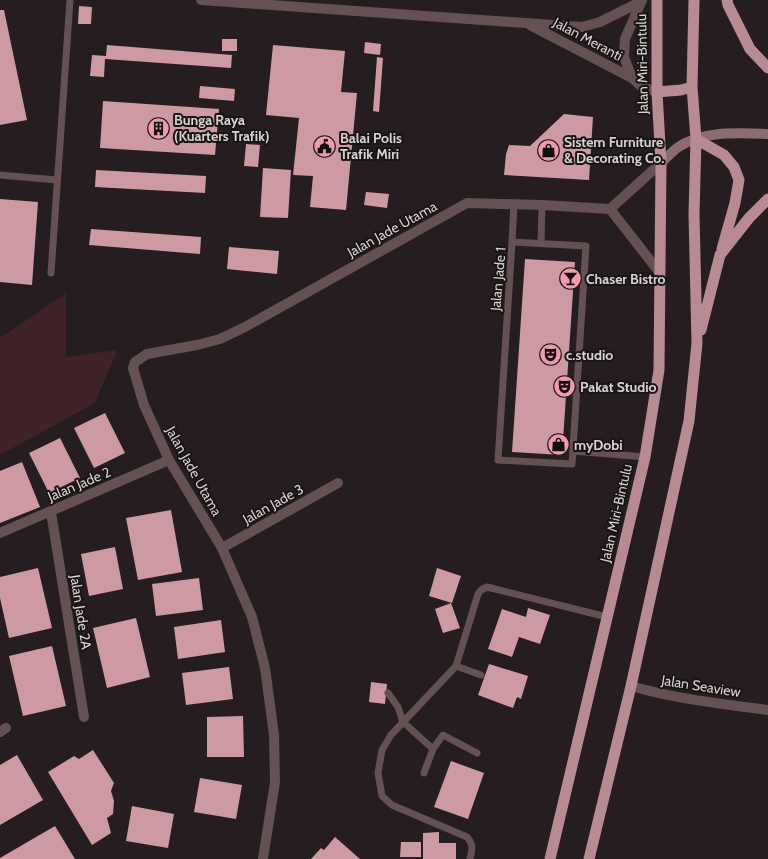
<svg xmlns="http://www.w3.org/2000/svg" width="768" height="859" font-family="Cabin,sans-serif">
  <style>
    .green { fill: #402229 }
    .building { fill: #cd9aa4 }
    .lines { fill: none; stroke-linecap: round; stroke-linejoin: round }
    .service { stroke: #655154; stroke-width: 7 }
    .minor { stroke: #655154; stroke-width: 10 }
    .secondary { stroke: #8c6c72; stroke-width: 10 }
    .trunk { stroke: #b88a94; stroke-width: 11 }
    .labels { text-anchor: middle; dominant-baseline: central; stroke-width: 4; stroke-linejoin: round; paint-order: stroke }
    .street-label { font-size: 14px; fill: #d5d0d1; stroke: #1b1415 }
    .poi-label { font-size: 14px; font-weight: bold; fill: #d5d0d1; stroke: #1b1415; text-anchor: start }
  </style>
  <rect width="100%" height="100%" fill="#251d1f"/>
  <path class="green" d="M66 293V357L117 350 95 403 0 455V336H3Z"/>
  <path class="building" d="M79 6 92 7 91 24H78Z
    M0 10H4L27 120 0 125Z
    M222 39H237V51H222Z
    M365 42 381 44 380 55 364 53Z
    M107 45 232 55 231 68 105 59 104 77 90 76 92 55 106 56Z
    M273 45 345 51 341 92 357 93 346 210 310 207 313 176 293 175 299 118 266 115Z
    M377 57 383 58 379 112 373 111Z
    M200 86 235 89 234 101 199 98Z
    M103 101 219 109 215 155 100 148Z
    M564 114 593 117 589 180 504 175 506 154 509 145 530 146Z
    M246 144 260 145 258 167 244 166Z
    M263 168 291 170 288 218 260 217Z
    M96 170 206 176 205 193 95 187Z
    M366 192 389 194 387 208 364 205Z
    M0 199 38 202 32 285 0 282Z
    M91 229 201 237 200 254 89 245Z
    M229 247 279 251 277 274 227 269Z
    M525 259 575 262 562 455 512 452Z
    M105 413 125 453 94 468 74 428Z
    M60 438 80 478 49 493 29 453Z
    M22 462 40 507 0 523V471Z
    M171 510 182 572 138 580 126 518Z
    M115 547 123 589 89 596 81 554Z
    M38 568 52 628 9 638 0 598V577Z
    M437 568 461 576 452 603 429 596Z
    M199 578 203 610 156 616 152 584Z
    M451 603 460 628 443 633 435 609Z
    M528 608 550 615 540 644 519 637 512 657 488 649 502 609 526 617Z
    M136 618 150 677 107 688 93 628Z
    M221 620 225 652 178 659 174 627Z
    M52 646 66 706 23 716 9 656Z
    M489 664 528 676 521 699 517 697 513 708 478 695Z
    M229 667 233 699 186 705 182 673Z
    M371 682 387 684 385 704 369 702Z
    M243 716 244 757H207V717Z
    M93 750 114 783 111 791 114 801 113 814 107 818 111 833 92 845 48 772 74 756 79 759Z
    M17 755 43 800 0 825V765Z
    M451 761 484 773 468 819 434 807Z
    M200 778 242 785 236 819 194 812Z
    M132 806 174 814 168 848 126 841Z
    M55 826 75 859H0V858Z
    M439 832V843H456V859H423V833Z
    M335 837 360 859H311L321 848 324 850Z
    M401 842H421V857H400Z"/>
  <g class="lines">
    <path class="service" d="M0 175 57 180
      M512 242 586 246 572 464 498 460Z
      M512 242 514 204
      M541 243 542 205
      M51 273 70 0
      M573 451 645 457
      M456 666 481 675
      M388 693 398 707 403 722 433 749 424 773
      M433 749 443 735 477 753
      M470 859C472 849 474 845 467 837L392 805 382 796 378 773 382 750 391 735 456 666 478 594 481 590 487 587 607 617"/>
    <path class="minor" d="M201 0 582 27 600 22 642 1
      M530 25 632 78 642 87 657 92
      M632 78 624 57 625 39 642 0
      M610 209 660 273
      M51 512 84 717
      M0 533 169 460
      M222 548 338 483
      M631 686C676 699 722 704 768 710
      M0 732 6 728
      M263 859 275 782 274 735 265 668 252 617 222 548 169 460 144 405 133 368 135 362 147 354 197 345 220 339 245 327 467 203 542 205 610 209 661 163"/>
    <path class="secondary" d="M661 163C666 158 671 153 677 148 702 130 739 133 768 134"/>
    <path class="trunk" d="M727 0 728 5 750 49 768 68
      M657 92 681 90 692 87
      M696 139 724 155 734 167 739 180 735 203 722 249
      M701 330 720 255 749 218 768 199
      M550 859 645 457 659 370 661 163 657 92V0
      M589 859 631 686 689 421 697 343 694 214 696 139 692 87 694 0"/>
  </g>
  <defs>
    <symbol id="building-disc" viewBox="-11 -11 22 22"><circle r="9.5" fill="#f29aad" stroke="#1b1415"/><path d="M-4-6H4V6H1V3H-1V6H-4ZM-2.5-4.3h1.7v1.8h-1.7ZM.8-4.3h1.7v1.8H.8ZM-2.5-1h1.7V.8h-1.7ZM.8-1h1.7V.8H.8Z" fill="#111"/></symbol>
    <symbol id="civic-disc" viewBox="-11 -11 22 22"><circle r="9.5" fill="#f29aad" stroke="#1b1415"/><path d="M-.6-6.5H3V-4.5H.6V-3L4-1V1h2V6H-6V1h2V-1L-.6-3ZM-1.2 2.5V6h2.4V2.5Z" fill="#111"/></symbol>
    <symbol id="shop-disc" viewBox="-11 -11 22 22"><circle r="9.5" fill="#f29aad" stroke="#1b1415"/><path d="M-5-2.5h2.3a2.7 3.5 0 0 1 5.4 0H5L5.5 6h-11ZM-1.5-2.5h3a1.5 2.3 0 0 0-3 0Z" fill="#111"/></symbol>
    <symbol id="bar-disc" viewBox="-11 -11 22 22"><circle r="9.5" fill="#f29aad" stroke="#1b1415"/><path d="M-6-5H6L.8 .8V4.5H3.5V6h-7V4.5H-.8V.8Z" fill="#111"/></symbol>
    <symbol id="theatre-disc" viewBox="-11 -11 22 22"><circle r="9.5" fill="#f29aad" stroke="#1b1415"/><path d="M-5-5.5Q0-4 5-5.5V0Q5 5 0 6Q-5 5-5 0ZM-3.3-2.5H-1v1.5H-3.3ZM1-2.5H3.3v1.5H1ZM-2.8 1Q0 5.5 2.8 1Z" fill="#111"/></symbol>
  </defs>
  <g fill-rule="evenodd">
    <use href="#building-disc" x="146" y="116" width="25" height="25"/>
    <use href="#civic-disc" x="312" y="134" width="25" height="25"/>
    <use href="#shop-disc" x="536" y="138" width="25" height="25"/>
    <use href="#bar-disc" x="558" y="266" width="25" height="25"/>
    <use href="#theatre-disc" x="538" y="342" width="25" height="25"/>
    <use href="#theatre-disc" x="552" y="374" width="25" height="25"/>
    <use href="#shop-disc" x="546" y="432" width="25" height="25"/>
  </g>
  <g class="labels">
    <g class="street-label">
      <text transform="translate(588 39) rotate(28)">Jalan Meranti</text>
      <text transform="translate(642 64) rotate(-91)">Jalan Miri-Bintulu</text>
      <text transform="translate(392 229) rotate(-29)">Jalan Jade Utama</text>
      <text transform="translate(498 279) rotate(-85)">Jalan Jade 1</text>
      <text transform="translate(194 471) rotate(61)">Jalan Jade Utama</text>
      <text transform="translate(79 484) rotate(-23)">Jalan Jade 2</text>
      <text transform="translate(273 504) rotate(-29)">Jalan Jade 3</text>
      <text transform="translate(616 513) rotate(-77)">Jalan Miri-Bintulu</text>
      <text transform="translate(81 612) rotate(81)">Jalan Jade 2A</text>
      <text transform="translate(701 686) rotate(9)">Jalan Seaview</text>
    </g>
    <g class="poi-label">
      <text x="174" y="120">Bunga Raya<tspan x="174" dy="16">(Kuarters Trafik)</tspan></text>
      <text x="340" y="138">Balai Polis<tspan x="340" dy="16">Trafik Miri</tspan></text>
      <text x="564" y="142">Sistem Furniture<tspan x="564" dy="16">&amp; Decorating Co.</tspan></text>
      <text x="586" y="279">Chaser Bistro</text>
      <text x="566" y="355">c.studio</text>
      <text x="580" y="387">Pakat Studio</text>
      <text x="574" y="445">myDobi</text>
    </g>
  </g>
</svg>
